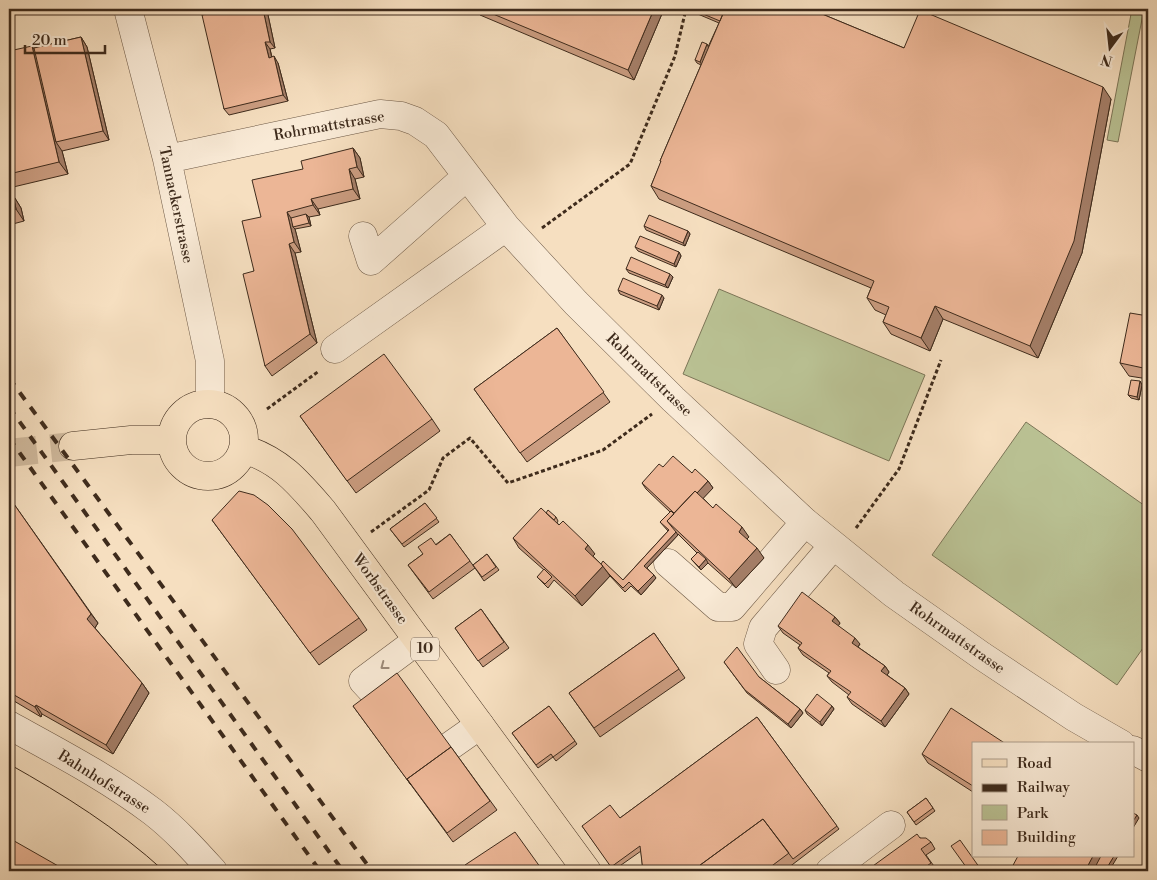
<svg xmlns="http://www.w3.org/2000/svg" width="1157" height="880" font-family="'Libre Bodoni',serif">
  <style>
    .green { fill: #bac294; stroke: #7c7658 }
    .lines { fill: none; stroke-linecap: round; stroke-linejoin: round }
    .major-tunnel { stroke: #d1bb9f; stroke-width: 28; stroke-dasharray: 28 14; stroke-linecap: butt }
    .minor-casing { stroke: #6c5845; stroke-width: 29 }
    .major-casing { stroke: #3e2b1c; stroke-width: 29 }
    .path { stroke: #3e2b1c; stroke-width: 3; stroke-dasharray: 4 2.5; stroke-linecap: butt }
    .minor { stroke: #f9ead6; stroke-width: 28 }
    .major { stroke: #f6dfc0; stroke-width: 28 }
    .tram { stroke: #3e2b1c; stroke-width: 1 }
    .rail { stroke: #3e2b1c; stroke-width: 4; stroke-dasharray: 9 9; stroke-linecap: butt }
    .wall { fill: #cb9d81; stroke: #3e2b1c }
    .shaded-wall { fill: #a57f69; stroke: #3e2b1c }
    .building { fill: #ecb696; stroke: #3e2b1c }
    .oneway { stroke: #9c8a79 }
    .labels { text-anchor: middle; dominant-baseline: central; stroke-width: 4.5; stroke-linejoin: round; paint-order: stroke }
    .shield { fill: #f9ead6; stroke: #766454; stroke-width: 1 }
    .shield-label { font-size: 14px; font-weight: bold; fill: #3e2b1c }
    .street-label { font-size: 15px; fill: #3e2b1c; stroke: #f9ead6 }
  </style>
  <rect width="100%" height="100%" fill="#f6dfc0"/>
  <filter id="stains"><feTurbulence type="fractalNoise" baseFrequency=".004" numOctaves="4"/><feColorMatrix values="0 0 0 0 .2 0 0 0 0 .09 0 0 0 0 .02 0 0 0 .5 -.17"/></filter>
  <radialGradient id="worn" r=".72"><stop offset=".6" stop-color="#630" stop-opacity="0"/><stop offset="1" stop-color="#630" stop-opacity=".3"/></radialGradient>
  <path class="green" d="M1132 9H1144L1118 142 1107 140Z
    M719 289 925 375 889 461 683 374Z
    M1026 422 1148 508V641L1117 685 932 555Z"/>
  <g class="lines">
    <path class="major-tunnel" d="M9 453 73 446"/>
    <defs>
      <path id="minor" d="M128 9 167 159 210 361V404
        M167 159 380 114 401 116 415 121 436 135 506 227 576 303 673 399 805 522 894 594 982 656 1074 717 1121 744
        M363 236 371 261 467 176
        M335 349 506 227
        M668 563 718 607H732L805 522
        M776 670 758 644 763 628 826 554 835 547
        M375 694 363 681 418 640
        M9 725C58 752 108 778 153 812 175 829 194 850 213 871
        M450 746 480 725
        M1133 750 1148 758
        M830 871 891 825"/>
      <path id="major" d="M172 440a36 36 0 1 1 72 0a36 36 0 1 1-72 0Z
        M73 446 131 440H172
        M244 449C281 461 298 482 323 511L587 871"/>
    </defs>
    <use href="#minor" class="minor-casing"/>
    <use href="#major" class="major-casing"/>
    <path class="path" d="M542 228 630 164 675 56 686 9
      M267 409 319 371
      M856 528 899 469 941 360
      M371 532 429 490 443 458 470 438 508 483 603 450 652 414"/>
    <use href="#minor" class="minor"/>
    <use href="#major" class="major"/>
    <path class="tram" d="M9 764C64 795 117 828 164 871"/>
    <path class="rail" d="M9 378 372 871
      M9 407 343 871
      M9 438 320 871"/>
  </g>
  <path class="wall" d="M221 9H263L268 15 275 48 270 49 272 57 278 63 288 101 229 115 224 109Z
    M476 9H664L634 80 480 15Z
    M686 9H810L904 48 1111 99 1082 253 1038 358 943 319 930 351 891 334 883 322 886 315 875 310 867 298 871 288 659 199 651 186 661 162 660 161 701 65 697 63 695 60 707 44 708 47 719 23Z
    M81 37 87 47 109 140 62 151 68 174 9 188V51L34 48Z
    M353 148 360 158 364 177 355 179 360 199 318 209 320 215 309 217 311 226 295 229 301 252 295 253 317 343 272 376 265 366 254 271 261 217 303 169Z
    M13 195 21 208 24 221 9 225V196Z
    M644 226 688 231 690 234 685 246 646 230Z
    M635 247 679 252 681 256 676 267 638 251Z
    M626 269 670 274 673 277 668 288 629 273Z
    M618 290 664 298 659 310 620 294Z
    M1148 316V379L1129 376 1120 363Z
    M557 328 610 402 527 462 474 389Z
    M1140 381 1142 385 1139 400 1131 398 1128 395Z
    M300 416 432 419 440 431 356 493Z
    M663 467 692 473 708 481 713 488 703 498 713 508 749 537 747 539 764 558 736 588 708 563 701 570 691 559 697 553 678 534V535L647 568 656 578 641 595 631 586 625 592 610 576 582 606 554 580 548 588 537 577 544 570 519 548 513 538 546 513 556 517 558 521 557 523 595 554 593 556 601 564 623 580 668 531 660 522 670 512 646 489 642 483Z
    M9 497 98 623 95 628 142 683 149 693 113 754 42 714 41 717 9 698Z
    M425 503 439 522 404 547 390 529Z
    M212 520 359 618 367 630 319 665Z
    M450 534 475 568 433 599 408 565Z
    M487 554 499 570 484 581 473 565Z
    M481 609 509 648 483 667 455 628Z
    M835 617 840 623 838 626 860 644 858 647 885 666 889 672 887 675 905 688 909 694 885 727 852 704 847 697 849 695 832 682 827 676 829 673 803 655 798 648 800 645 783 633 778 626Z
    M654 633 685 678 600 737 569 693Z
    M724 662 759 677 800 709 803 713 791 728 747 693Z
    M353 706 451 747 497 810 453 842Z
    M549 706 577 744 556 761 553 757 538 768 512 733Z
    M832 706 834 709 822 726 807 714 805 710Z
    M757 717 839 829 784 871H643L641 851 614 870 582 826 620 818Z
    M973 744V792L928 763 922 754Z
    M926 798 935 811 916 825 907 812Z
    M920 838 931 842 935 849 926 855 936 869 933 871H866Z"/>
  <path class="shaded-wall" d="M263 9 268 15 275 48 270 42Z
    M654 9H664L634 80 628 70Z
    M81 37 87 47 109 140 103 131Z
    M265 42 270 49 273 64 269 58Z
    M707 44 709 48 702 65 700 62Z
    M32 46 40 58 56 142 62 151 68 174 59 162Z
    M274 56 278 63 288 101 283 95Z
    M1103 87 1111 99 1082 253 1038 358 1030 346Z
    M353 148 360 158 364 177 357 167Z
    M349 169 355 179 360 199 353 189Z
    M13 195 21 208 24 221 16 209Z
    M311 199 318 209 320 215 313 205Z
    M287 212 293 221V227L295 229 301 252 294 242Z
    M306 214 309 217 311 226 309 223Z
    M688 231 690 234 685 246 683 243Z
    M289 244 295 253 317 343 310 334Z
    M679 252 681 256 676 267 674 264Z
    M670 274 673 277 668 288 665 285Z
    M662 295 664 298 659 310 657 306Z
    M935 306 943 319 930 351 921 338Z
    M1140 381 1142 385 1139 400 1137 397Z
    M708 481 713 488 681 522 677 515Z
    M742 527 749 537 745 541 739 532Z
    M676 532 678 535 646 569 644 566Z
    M588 545 595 554 591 558 585 549Z
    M757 548 764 558 736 588 729 579Z
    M706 559 708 563 701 570 699 567Z
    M603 566 610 576 582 606 575 596Z
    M654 575 656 578 641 595 638 591Z
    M91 614 98 623 94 629 87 619Z
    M835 617 840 623 837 628 832 621Z
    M855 638 860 644 856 649 852 643Z
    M885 666 889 672 886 677 881 671Z
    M142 683 149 693 113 754 106 745Z
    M905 688 909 694 885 727 881 721Z
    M36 705 42 714 41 717 35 707Z
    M832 706 834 709 822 726 820 722Z
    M800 709 803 713 791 728 788 724Z
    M1137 815 1139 818 1133 828V821Z
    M1093 856H1105L1097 871H1085Z
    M1114 856H1118L1109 871H1105Z"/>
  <path class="building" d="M221 9H257L258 10 263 9 270 42H265L269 58 274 56 283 95 224 109 202 15 221 11Z
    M481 9H654L628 70Z
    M691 9H725L720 21Z
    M725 9H810L904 48 920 10 1103 87 1074 241 1030 346 935 306 921 338 883 322 889 307 867 298 874 281 651 186 661 161H660Z
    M81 37 103 131 56 142 34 48Z
    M702 42 707 44 700 62 695 60Z
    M32 46 59 162 9 174V51Z
    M353 148 357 167 349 169 353 189 311 199 313 205 287 212 294 242 289 244 310 334 265 366 243 274 254 271 242 221 261 217 252 180 303 169 301 161Z
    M13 195 16 209 9 211V196Z
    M306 214 309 223 293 227 291 218Z
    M649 215 688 231 683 243 644 226Z
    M640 236 679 252 674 264 635 247Z
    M631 257 670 274 665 285 626 269Z
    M623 278 662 295 657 306 618 290Z
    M1130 313 1148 316V369L1120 363Z
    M557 328 604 392 520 453 474 389Z
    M384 354 432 419 347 481 300 416Z
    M1131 380 1140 381 1137 397 1128 395Z
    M673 456 692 473 695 469 708 481 697 493 695 491 674 513 642 483 659 464 663 467Z
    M239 491 254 495 268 505 292 529 359 618 310 653 212 520Z
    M695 491 713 508 716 504 742 527 739 532 757 548 729 579 667 521Z
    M9 497 91 614 87 619 142 683 106 745 36 705 35 707 9 692Z
    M425 503 437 518 402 544 390 529Z
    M541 508 559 525 563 521 588 545 585 549 603 566 575 596 513 538Z
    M548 510 556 517 554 520 546 513Z
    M671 511 674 514 667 521 676 532 644 566 654 575 638 591 629 582 623 588 609 574 601 564 603 561 623 580 669 530 660 522Z
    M450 534 470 561 429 592 408 565 423 554 418 547 431 538 436 545Z
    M698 552 706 559 699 567 691 559Z
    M487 554 496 567 482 577 473 565Z
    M544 569 552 577 545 584 537 577Z
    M802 592 835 617 832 621 855 638 852 643 885 666 881 671 905 688 881 721 847 697 851 692 827 676 831 671 798 648 802 643 778 626Z
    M481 609 504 642 478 661 455 628Z
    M654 633 679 669 594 728 569 693Z
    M737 647 759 677 800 709 788 724 745 690 724 662Z
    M397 673 451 747 407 779 411 785 353 706Z
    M817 694 832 706 820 722 805 710Z
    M549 706 575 741 553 757 551 754 536 765 512 733Z
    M951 708 1006 744H973V786L922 754Z
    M757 717 837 826 793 859 763 819 692 871H643L640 846 611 867 582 826 610 805 620 818Z
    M451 747 490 801 447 833 407 779Z
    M926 798 933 808 914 822 907 812Z
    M1133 813 1137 815 1133 821Z
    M763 819 789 853 765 871H692Z
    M515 832 543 871H470L465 865Z
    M917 834 920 838H926L931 842 921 849 931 863 920 871 916 867 910 871H866Z
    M9 838 67 871H9Z
    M960 840 982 871H969L951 846Z
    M1018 856H1093L1085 871H1014L1011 869Z
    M1101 856H1114L1105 871H1093Z"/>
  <defs><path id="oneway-chevron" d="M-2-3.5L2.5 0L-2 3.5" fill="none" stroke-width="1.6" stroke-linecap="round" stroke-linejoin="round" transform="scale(1.25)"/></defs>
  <use class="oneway" href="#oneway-chevron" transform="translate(384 666) rotate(143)"/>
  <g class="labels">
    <rect class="shield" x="411" y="637.5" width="28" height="23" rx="4"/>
    <g class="shield-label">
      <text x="425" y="649">10</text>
    </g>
    <g class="street-label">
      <text transform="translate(329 126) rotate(-10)">Rohrmattstrasse</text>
      <text transform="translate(176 205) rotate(78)">Tannackerstrasse</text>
      <text transform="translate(649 375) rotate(44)">Rohrmattstrasse</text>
      <text transform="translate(380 589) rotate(54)">Worbstrasse</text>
      <text transform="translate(957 638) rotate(35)">Rohrmattstrasse</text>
      <text transform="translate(104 782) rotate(32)">Bahnhofstrasse</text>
    </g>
  </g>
  <rect width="1157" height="880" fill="none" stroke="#f6dfc0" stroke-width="30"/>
  <rect x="10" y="10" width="1137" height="860" fill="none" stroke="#3e2b1c" stroke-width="2.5"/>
  <rect x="15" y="15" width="1127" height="850" fill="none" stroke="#3e2b1c"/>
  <rect x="972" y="742" width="162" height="115" fill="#f9ead6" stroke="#ae9e8c"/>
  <rect x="982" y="759" width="25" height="8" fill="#f6dfc0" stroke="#ae9e8c"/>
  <text x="1017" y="768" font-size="15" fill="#3e2b1c">Road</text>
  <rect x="982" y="784" width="25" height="8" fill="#3e2b1c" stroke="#ae9e8c"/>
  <text x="1017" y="792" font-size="15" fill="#3e2b1c">Railway</text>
  <rect x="982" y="805" width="25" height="15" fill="#bac294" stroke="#ae9e8c"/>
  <text x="1017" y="818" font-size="15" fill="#3e2b1c">Park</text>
  <rect x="982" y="830" width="25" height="15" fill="#ecb696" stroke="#ae9e8c"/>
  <text x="1017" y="842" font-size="15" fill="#3e2b1c">Building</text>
  <g transform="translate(1110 48) rotate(195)" stroke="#f9ead6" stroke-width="4" paint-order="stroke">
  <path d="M0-4L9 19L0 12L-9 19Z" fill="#3e2b1c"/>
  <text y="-8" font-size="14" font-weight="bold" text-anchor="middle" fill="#3e2b1c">N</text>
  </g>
  <path d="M25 45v8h80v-8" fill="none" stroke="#3e2b1c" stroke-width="2.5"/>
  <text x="32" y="45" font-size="15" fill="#3e2b1c" stroke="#f9ead6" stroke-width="4" paint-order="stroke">20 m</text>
  <rect width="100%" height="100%" filter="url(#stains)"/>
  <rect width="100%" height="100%" fill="url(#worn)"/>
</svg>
